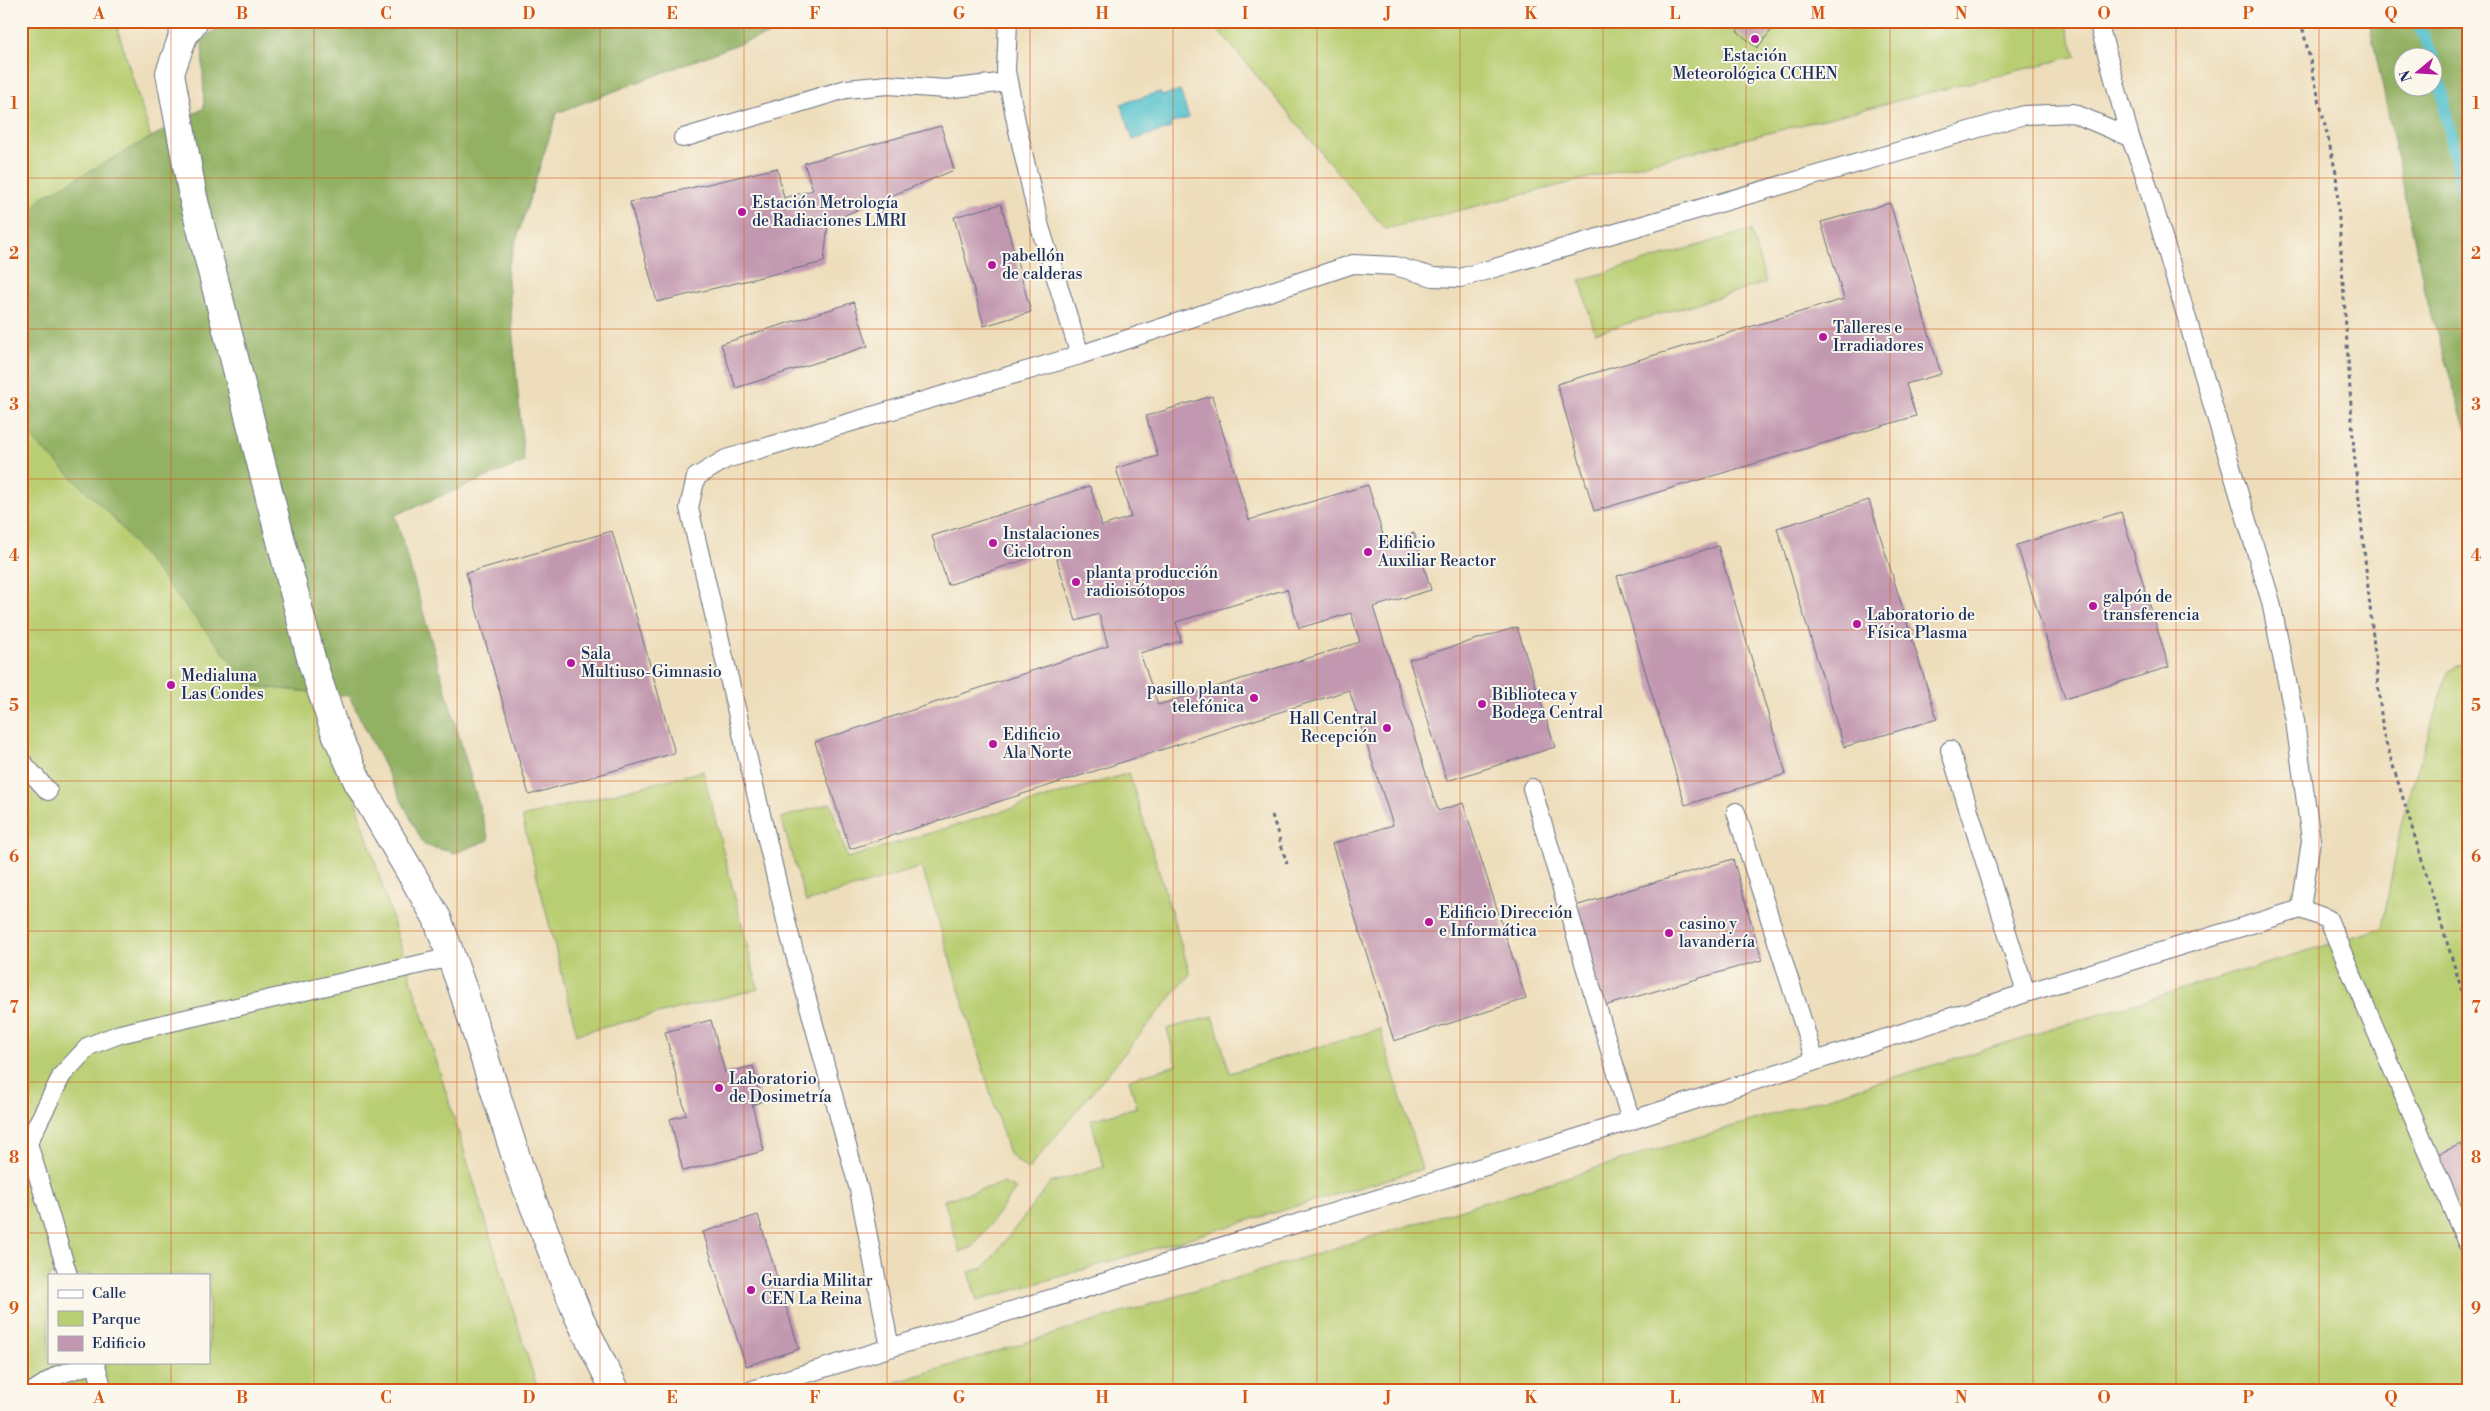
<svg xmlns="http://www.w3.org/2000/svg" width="2490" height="1411" font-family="'Libre Bodoni',serif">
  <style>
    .green { fill: #b9ce72; stroke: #6a7e68; fill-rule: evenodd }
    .forest { fill: #92b164; stroke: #567061; fill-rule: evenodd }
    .water { fill: #55c2ce; stroke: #387896 }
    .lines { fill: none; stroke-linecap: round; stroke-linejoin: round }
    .stream { stroke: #55c2ce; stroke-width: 12 }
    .building { fill: #c298b0; fill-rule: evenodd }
    .service-casing { stroke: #646c7e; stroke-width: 20 }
    .minor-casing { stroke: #646c7e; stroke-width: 30 }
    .path { stroke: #646c7e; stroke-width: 3; stroke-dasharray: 4 4; stroke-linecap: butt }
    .service { stroke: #fff; stroke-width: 18 }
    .minor { stroke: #fff; stroke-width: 28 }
    .grid { fill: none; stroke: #d45514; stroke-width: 1; stroke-opacity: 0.55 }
    .poi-dot { fill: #b5179e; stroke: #fbf7ec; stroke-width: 2 }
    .labels { text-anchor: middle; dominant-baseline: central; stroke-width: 4; stroke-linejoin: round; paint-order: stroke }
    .poi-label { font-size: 16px; fill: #1b2f5e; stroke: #fbf7ec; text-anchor: start }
    .neatline { fill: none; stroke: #d45514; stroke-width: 2 }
    .grid-label { font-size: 16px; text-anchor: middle; font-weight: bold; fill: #d45514 }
  </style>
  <rect width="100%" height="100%" fill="#fbf7ec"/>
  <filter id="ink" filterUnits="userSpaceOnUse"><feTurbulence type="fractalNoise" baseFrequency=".02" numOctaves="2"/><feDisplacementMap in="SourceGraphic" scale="10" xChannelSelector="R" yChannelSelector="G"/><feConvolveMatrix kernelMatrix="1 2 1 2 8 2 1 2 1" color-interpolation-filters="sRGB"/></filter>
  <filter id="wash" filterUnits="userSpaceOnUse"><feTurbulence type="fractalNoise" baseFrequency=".0096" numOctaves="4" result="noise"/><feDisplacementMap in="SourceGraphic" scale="20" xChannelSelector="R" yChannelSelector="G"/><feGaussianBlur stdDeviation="1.12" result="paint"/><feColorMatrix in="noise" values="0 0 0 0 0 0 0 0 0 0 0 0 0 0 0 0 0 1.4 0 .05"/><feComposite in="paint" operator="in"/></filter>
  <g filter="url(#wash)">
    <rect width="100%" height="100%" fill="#edddba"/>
    <path class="green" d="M21 21H115L538 1390H21ZM49 1275H209V1362H49Z
      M1211 21H2065L2076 56 1385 229Z
      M1751 230 1766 283 1595 333 1580 280Z
      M2469 660V1390H870L2382 928 2402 820 2448 671Z
      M703 771 758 989 577 1034 522 817Z
      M1129 773 1190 974 1028 1170 1009 1154 922 867 806 902 781 818 831 803 847 858Z
      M1213 1016 1230 1073 1380 1029 1422 1169 977 1301 969 1272 984 1268 1050 1183 1104 1167 1091 1120 1137 1107 1129 1079 1177 1065 1167 1029Z
      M1003 1183 1016 1189 973 1247 960 1252 944 1200Z"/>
    <path class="forest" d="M227 21H819L746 41 557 113 507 269 524 462 395 515 489 840 455 853 424 845 349 696 251 686 110 514 21 428V231L41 198 204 108 202 40Z
      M2369 21H2469V441L2426 296ZM2402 58H2432V88H2402Z"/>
    <path class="water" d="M1180 90 1189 118 1170 124 1171 128 1133 140 1121 104 1160 92 1162 96Z"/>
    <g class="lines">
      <path class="stream" d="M2417 21 2436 64 2469 226"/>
    </g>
    <g id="blocks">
      <path class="building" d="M1745 21H1779L1757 48 1737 31Z
        M941 126 954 170 828 222 824 262 657 302 630 202 777 168 784 198 813 190 804 163Z
        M1890 203 1941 374 1906 384 1916 416 1594 511 1557 384 1844 299 1821 222Z
        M1001 204 1031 312 984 326 954 217Z
        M854 302 868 346 736 388 721 344Z
        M1212 396 1249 520 1368 485 1385 542 1414 533 1431 590 1373 607 1438 811 1463 803 1526 999 1394 1041 1332 844 1393 825 1349 690 850 849 815 742 1108 646 1099 614 1076 621 1054 550 948 585 932 536 1090 486 1102 526 1131 517 1116 468 1158 456 1146 416ZM1287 589 1299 628 1351 613 1360 642 1158 705 1140 653 1181 641 1176 622Z
        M1869 500 1937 719 1844 747 1777 528Z
        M2121 512 2169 667 2065 699 2017 545Z
        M612 531 675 753 529 795 466 573Z
        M1718 546 1786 774 1685 805 1617 576Z
        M1517 627 1555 747 1447 781 1409 660Z
        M1733 859 1762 960 1604 1006 1575 906Z
        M711 1020 725 1073 753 1066 761 1102 752 1105 764 1151 683 1171 670 1119 686 1115 665 1032Z
        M2461 1144 2469 1163V1229L2438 1154Z
        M758 1215 799 1349 746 1366 703 1232Z"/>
    </g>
  </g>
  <g filter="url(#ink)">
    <use href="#blocks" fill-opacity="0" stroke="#646c7e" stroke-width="1"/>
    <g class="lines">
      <defs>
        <path id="service" d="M1008 21 1006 71 1017 126 1040 227 1080 355
          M2098 21 2130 137 2143 170 2271 602 2295 721 2311 840 2301 909
          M683 138 846 89 888 85 946 89 1008 82
          M1950 750 2026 993
          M21 761 48 791
          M1532 788 1631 1121
          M1736 812 1815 1061
          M21 1138 28 1143 68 1275
          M28 1143 62 1075 89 1046 120 1034 451 957
          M890 1348 859 1190 788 929 689 508 696 477 726 459 1080 355 1353 264 1395 266 1433 277 1460 278 2024 115 2073 113 2130 137
          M95 1362 103 1390
          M35 1390 58 1375 95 1363
          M752 1390 1577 1138 2026 993 2301 909 2328 919 2467 1243"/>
        <path id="minor" d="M194 21 183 36 170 73 193 197 312 662 335 731 358 782 437 918 463 990 521 1173 578 1315 615 1390"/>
      </defs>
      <use href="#service" class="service-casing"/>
      <use href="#minor" class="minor-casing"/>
      <path class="path" d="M2301 21 2336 173 2354 452 2383 733 2469 1014
        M1272 815 1287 864"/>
      <use href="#service" class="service"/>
      <use href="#minor" class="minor"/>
    </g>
  </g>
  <path class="grid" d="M171 21V1275M314 21V1390M457 21V1390M600 21V1390M744 21V1390M887 21V1390M1030 21V1390M1173 21V1390M1317 21V1390M1460 21V1390M1603 21V1390M1746 21V1390M1890 21V1390M2033 21V1390M2176 21V1390M2319 21V1390M21 178H2469M21 329H2469M21 479H2469M21 630H2469M21 781H2469M21 931H2469M21 1082H2469M21 1233H2469M171 1362V1390"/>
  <g class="poi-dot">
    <circle cx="1755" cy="39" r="5"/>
    <circle cx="742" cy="212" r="5"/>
    <circle cx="992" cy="265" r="5"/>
    <circle cx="1823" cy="337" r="5"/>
    <circle cx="993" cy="543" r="5"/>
    <circle cx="1368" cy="552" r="5"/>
    <circle cx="1076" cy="582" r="5"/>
    <circle cx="2093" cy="606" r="5"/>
    <circle cx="1857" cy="624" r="5"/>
    <circle cx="571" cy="663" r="5"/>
    <circle cx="171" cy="685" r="5"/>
    <circle cx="1254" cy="698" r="5"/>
    <circle cx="1482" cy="704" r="5"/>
    <circle cx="1387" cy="728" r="5"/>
    <circle cx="993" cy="744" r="5"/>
    <circle cx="1429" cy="922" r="5"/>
    <circle cx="1669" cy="933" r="5"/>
    <circle cx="719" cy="1088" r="5"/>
    <circle cx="751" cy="1290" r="5"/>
  </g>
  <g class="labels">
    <g class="poi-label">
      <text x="1755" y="56" text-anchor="middle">Estación<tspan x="1755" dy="18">Meteorológica CCHEN</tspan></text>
      <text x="752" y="203">Estación Metrología<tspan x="752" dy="18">de Radiaciones LMRI</tspan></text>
      <text x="1002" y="256">pabellón<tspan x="1002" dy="18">de calderas</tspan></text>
      <text x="1833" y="328">Talleres e<tspan x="1833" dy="18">Irradiadores</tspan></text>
      <text x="1003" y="534">Instalaciones<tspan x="1003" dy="18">Ciclotron</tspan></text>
      <text x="1378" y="543">Edificio<tspan x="1378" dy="18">Auxiliar Reactor</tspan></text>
      <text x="1086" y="573">planta producción<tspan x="1086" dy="18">radioisótopos</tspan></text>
      <text x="2103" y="597">galpón de<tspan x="2103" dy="18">transferencia</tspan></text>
      <text x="1867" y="615">Laboratorio de<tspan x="1867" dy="18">Física Plasma</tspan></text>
      <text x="581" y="654">Sala<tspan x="581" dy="18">Multiuso-Gimnasio</tspan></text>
      <text x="181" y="676">Medialuna<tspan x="181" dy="18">Las Condes</tspan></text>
      <text x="1244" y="689" text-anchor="end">pasillo planta<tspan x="1244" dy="18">telefónica</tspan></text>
      <text x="1492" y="695">Biblioteca y<tspan x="1492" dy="18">Bodega Central</tspan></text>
      <text x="1377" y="719" text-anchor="end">Hall Central<tspan x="1377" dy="18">Recepción</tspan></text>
      <text x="1003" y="735">Edificio<tspan x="1003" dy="18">Ala Norte</tspan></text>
      <text x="1439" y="913">Edificio Dirección<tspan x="1439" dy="18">e Informática</tspan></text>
      <text x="1679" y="924">casino y<tspan x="1679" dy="18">lavandería</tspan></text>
      <text x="729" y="1079">Laboratorio<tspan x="729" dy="18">de Dosimetría</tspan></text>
      <text x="761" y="1281">Guardia Militar<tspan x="761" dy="18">CEN La Reina</tspan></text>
    </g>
  </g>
  <rect width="2490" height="1411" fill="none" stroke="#fbf7ec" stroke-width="55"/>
  <rect x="48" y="1274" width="162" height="90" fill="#fbf7ec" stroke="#a1a7b3"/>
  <rect x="58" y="1290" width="25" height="8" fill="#ffffff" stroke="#a1a7b3"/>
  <text x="92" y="1298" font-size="15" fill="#1b2f5e">Calle</text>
  <rect x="58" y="1311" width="25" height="15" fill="#b9ce72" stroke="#a1a7b3"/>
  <text x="92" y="1324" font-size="15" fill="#1b2f5e">Parque</text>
  <rect x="58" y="1336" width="25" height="15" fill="#c298b0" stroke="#a1a7b3"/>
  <text x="92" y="1348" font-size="15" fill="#1b2f5e">Edificio</text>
  <g transform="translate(2418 72) rotate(252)"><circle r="24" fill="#fbf7ec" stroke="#a1a7b3"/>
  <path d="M0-4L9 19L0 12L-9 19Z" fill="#b5179e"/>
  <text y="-8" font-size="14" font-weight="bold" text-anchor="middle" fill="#1b2f5e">N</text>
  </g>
  <rect x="28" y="28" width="2434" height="1356" class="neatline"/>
  <g class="grid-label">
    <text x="99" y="19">A</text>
    <text x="242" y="19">B</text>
    <text x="386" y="19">C</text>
    <text x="529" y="19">D</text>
    <text x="672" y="19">E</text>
    <text x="815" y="19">F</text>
    <text x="959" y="19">G</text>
    <text x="1102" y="19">H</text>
    <text x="1245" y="19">I</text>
    <text x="1388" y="19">J</text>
    <text x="1531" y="19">K</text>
    <text x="1675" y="19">L</text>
    <text x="1818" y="19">M</text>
    <text x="1961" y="19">N</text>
    <text x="2104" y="19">O</text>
    <text x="2248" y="19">P</text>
    <text x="2391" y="19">Q</text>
    <text x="14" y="109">1</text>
    <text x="2476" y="109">1</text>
    <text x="14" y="259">2</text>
    <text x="2476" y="259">2</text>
    <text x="14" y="410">3</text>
    <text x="2476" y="410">3</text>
    <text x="14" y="561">4</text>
    <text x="2476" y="561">4</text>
    <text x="14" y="711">5</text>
    <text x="2476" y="711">5</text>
    <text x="14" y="862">6</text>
    <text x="2476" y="862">6</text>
    <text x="14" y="1013">7</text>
    <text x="2476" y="1013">7</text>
    <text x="14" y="1163">8</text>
    <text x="2476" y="1163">8</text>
    <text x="14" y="1314">9</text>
    <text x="2476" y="1314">9</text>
    <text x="99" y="1403">A</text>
    <text x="242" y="1403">B</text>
    <text x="386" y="1403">C</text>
    <text x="529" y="1403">D</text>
    <text x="672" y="1403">E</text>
    <text x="815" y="1403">F</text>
    <text x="959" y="1403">G</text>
    <text x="1102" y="1403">H</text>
    <text x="1245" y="1403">I</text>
    <text x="1388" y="1403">J</text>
    <text x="1531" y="1403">K</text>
    <text x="1675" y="1403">L</text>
    <text x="1818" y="1403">M</text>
    <text x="1961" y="1403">N</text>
    <text x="2104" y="1403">O</text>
    <text x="2248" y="1403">P</text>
    <text x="2391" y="1403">Q</text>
  </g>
</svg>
